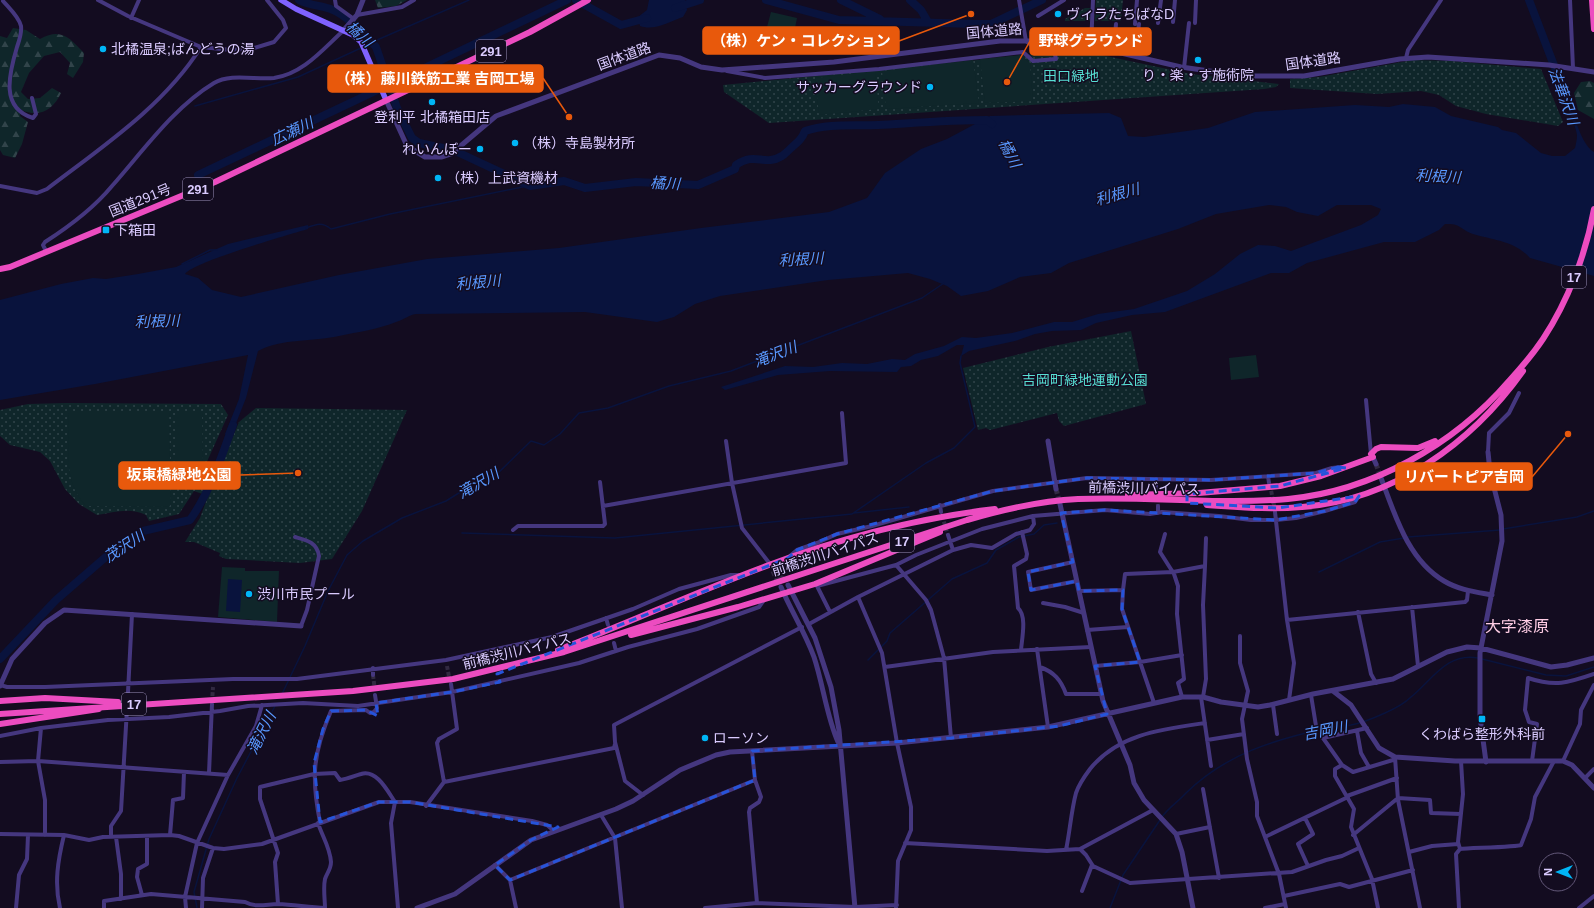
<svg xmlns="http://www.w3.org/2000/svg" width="1594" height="908" font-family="Arial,'Noto Sans JP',sans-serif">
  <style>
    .forest { fill: url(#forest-firs) }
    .park { fill: url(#park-dots) }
    .garden { fill: #0f262a }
    .water { fill: #09133d }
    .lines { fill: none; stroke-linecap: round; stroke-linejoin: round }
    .stream { stroke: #09133d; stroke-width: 1.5 }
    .river { stroke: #09133d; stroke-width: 8 }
    .minor-tunnel { stroke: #312941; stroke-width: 4; stroke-dasharray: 4 2; stroke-linecap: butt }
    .tertiary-tunnel { stroke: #312941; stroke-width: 5; stroke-dasharray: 5 2.5; stroke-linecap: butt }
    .minor { stroke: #45377f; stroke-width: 4 }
    .tertiary { stroke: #45377f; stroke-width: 5 }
    .secondary { stroke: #7f62ff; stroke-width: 5.5 }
    .trunk { stroke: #ec4cc0; stroke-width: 6 }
    .marked { fill: none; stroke: #2654da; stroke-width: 3; stroke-dasharray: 8 5; stroke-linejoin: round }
    .poi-dot { fill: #00b6f6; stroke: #130c20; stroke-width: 1.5 }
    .labels { text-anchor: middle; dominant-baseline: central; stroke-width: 3; stroke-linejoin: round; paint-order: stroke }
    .shield { fill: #130c20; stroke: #9e92bc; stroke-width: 1 }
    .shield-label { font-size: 13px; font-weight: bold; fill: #dacbff }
    .poi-label { font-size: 14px; fill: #dacbff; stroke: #130c20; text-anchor: start }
    .street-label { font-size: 14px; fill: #dacbff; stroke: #130c20 }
    .park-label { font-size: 14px; fill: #57dfd3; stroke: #130c20 }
    .water-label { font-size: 15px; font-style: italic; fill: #5998ff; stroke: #130c20 }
    .quarter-label { font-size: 16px; fill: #ffcde5; stroke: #130c20 }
    .leader { fill: none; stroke: #e8590c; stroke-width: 1.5 }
    .callout-dot { fill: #e8590c; stroke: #130c20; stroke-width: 1.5 }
    .callout { fill: #e8590c; stroke: #e8590c; stroke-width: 1.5 }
    .callout-label { font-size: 15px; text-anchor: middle; font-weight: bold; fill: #fff }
  </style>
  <defs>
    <pattern id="forest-firs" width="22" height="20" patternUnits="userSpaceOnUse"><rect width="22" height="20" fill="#0f262a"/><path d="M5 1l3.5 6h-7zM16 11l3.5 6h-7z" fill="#31444a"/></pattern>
    <pattern id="park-dots" width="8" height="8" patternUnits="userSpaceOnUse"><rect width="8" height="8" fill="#0f262a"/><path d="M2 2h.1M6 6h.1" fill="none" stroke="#31444a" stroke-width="1.8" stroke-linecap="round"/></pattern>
  </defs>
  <rect width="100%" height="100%" fill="#130c20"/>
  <path class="forest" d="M375 0H407L396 6 378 8Z
    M13 28 26 30 40 39C61 27 70 38 84 53L83 62 73 78 67 74 70 63 60 52 44 56 29 73 21 92 28 99 40 98 52 88 61 93C53 110 40 118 21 110L20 116 28 122 22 144 15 158 3 155 0 150V36L7 38Z
    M1590 81 1594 83V119L1578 110 1574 93 1581 82Z"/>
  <path class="park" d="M1096 0H1123L1121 21H1095Z
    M1085 8H1091L1090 21H1065V19Z
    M1059 46 1191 74 1279 84 1276 87 1264 89 769 123 724 92 723 85 1059 52Z
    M1413 60 1452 61 1541 69 1563 122 1558 126 1486 114 1456 106 1439 95 1421 91 1377 94 1290 88V79L1319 77Z
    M1131 331 1146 404 1064 426 1059 421 1057 413 990 430 986 428 978 430 963 368 1048 347Z
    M66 403 221 404 228 415 196 486 209 493 239 422 256 408 407 410 362 511 332 559 300 563 226 559 219 556 220 553 194 542H185L200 518 208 496 194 491 179 514 149 521 146 515C130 507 114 512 97 515L79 504 65 489 50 461 40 452 10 445 0 436V410L28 404Z"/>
  <path class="garden" d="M771 12 797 18 794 33 767 27Z
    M1020 55 1030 63 1033 101 985 103 980 59Z
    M973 60 979 103 886 109 882 71Z
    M875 71 879 109 819 115 815 78Z
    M1256 355 1259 377 1231 380 1229 358Z
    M69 413H169L171 504 169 507 86 506C62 482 69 444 69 413Z
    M176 413H202L203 464H176Z
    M222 567 245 568V571H279L277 622 218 617Z"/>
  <path class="water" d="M649 0H685L687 10 683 17C669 22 654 31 640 26L638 17 647 10Z
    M1561 75 1564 77C1569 96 1578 143 1594 152V276L1530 258C1515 241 1493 240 1473 234 1461 230 1461 223 1445 224L1439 230 1415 242H1384L1307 263 1289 273H1271L1165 312 1132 315 1096 323 1081 330 1052 331 1035 334 1015 341 969 351 961 356 964 345H957L938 356 921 360 911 366 901 367 897 372 830 371 778 375 725 390 721 387 785 366 813 367 842 363 867 364 892 359 905 360 915 354 944 346 962 337 976 338 1012 333 1054 322H1072L1098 314 1134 309 1187 291 1215 274 1240 254 1258 245 1275 246 1291 251 1361 225 1378 215 1381 209 1371 205H1337L1318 216 1297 212 1286 207 1269 205 1216 214 1178 229 1069 263 1051 273 1020 277 988 291 961 296 947 286 930 279 908 273 828 280 720 296 695 304 674 317 657 322 585 312 416 314C408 315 404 320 396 322 379 329 358 332 339 336 312 342 283 338 258 351L246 398 231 436 225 434 239 399 248 355 95 384 0 400V300L61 284 93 278 106 279 138 274 176 267 228 244 308 225V229C288 235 193 262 185 274L198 278 212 290 241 297 339 275 427 259 559 248 701 228 829 212 867 198 885 173 921 149 947 139 990 116 1109 113 1121 118 1128 136 1144 137 1208 128 1255 112 1355 105 1389 107 1403 104 1435 107 1451 116 1498 127 1502 130 1516 133 1541 153 1552 156H1565L1575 148C1576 144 1577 139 1577 135 1575 119 1555 91 1561 75Z
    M228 579 242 580 240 612 226 611Z"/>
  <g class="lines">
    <path class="stream" d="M377 40 469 0
      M195 106 298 77 361 48
      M306 228C317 224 322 222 331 229L390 214 532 185
      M182 264 210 250H217
      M854 513 909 507
      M1503 529 1577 517 1594 511
      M462 533 615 538 852 514 926 463 954 448 975 427 960 363 961 356
      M1408 537 1500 530
      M1319 572 1380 542 1404 538
      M1482 659 1546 675 1566 676 1594 667
      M868 660 887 641 890 633 952 579 987 563 996 550 1019 537 1034 534 1044 525 1057 523
      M282 694 305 646 328 591 347 555 363 541 402 518 446 501 470 486 497 474 531 441 544 445 560 434 579 413 608 408 669 386 731 371 922 298 944 283
      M1162 817C1168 808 1179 801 1186 793 1226 754 1273 740 1327 728 1335 726 1343 726 1351 725 1363 723 1374 718 1385 713 1394 709 1404 704 1411 697 1432 680 1447 652 1478 658
      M197 908 194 892 209 839 237 778 275 706
      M1110 908 1123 875 1160 820"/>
    <path class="river" d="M299 0C310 6 321 5 333 10 346 15 366 36 376 47L397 108 412 138 419 143 453 150 530 186 564 181 585 188 636 182 698 185 735 169 736 165C756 151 764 167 782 156 785 154 788 151 791 148 798 142 802 139 805 131 828 123 854 126 878 125 914 123 951 120 987 120L992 124
      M576 0 621 25 647 18
      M766 0 839 20 975 24H991L1042 0
      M841 0 880 19
      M910 0 921 10 928 22
      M1529 0 1563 89
      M675 8 700 0
      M393 83 567 0
      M198 175 386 86
      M0 659 56 600 115 549 143 531 190 520C210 492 221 458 233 425"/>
    <path class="minor-tunnel" d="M1270 485 1275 510
      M1156 486 1158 506
      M942 516 948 535
      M447 666 450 682
      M373 675 375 691
      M212 702 213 687
      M127 707 128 692"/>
    <path class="tertiary-tunnel" d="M1376 464 1381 478
      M1056 489 1060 504
      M776 570 785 582
      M773 571 779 585"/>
    <path class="minor" d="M98 0 128 16 201 47 231 50 254 48 274 42 286 28 283 20 267 0
      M335 0 336 6 354 19
      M1570 0 1573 68
      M3 1C9 8 19 17 21 26 22 33 19 41 17 47 9 74 0 108 33 118L36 114 32 98
      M357 15 402 7 414 0
      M1038 16 1064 0
      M131 18 139 0
      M1173 22 1175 0
      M1158 23 1161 0
      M1195 23 1196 0
      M1116 24 1115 35 1137 39 1139 24
      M1135 24 1137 0
      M1091 46 1093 0
      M1406 58 1408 50 1441 0
      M1184 68 1189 23
      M727 71 765 78 879 69 1023 52 1033 61 1056 59 1054 50 1031 45 1026 41 1019 0
      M0 186 37 193 47 189C102 147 164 106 201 47
      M46 251 43 245 45 242C70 226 93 209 112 186 143 151 174 107 214 83 230 73 256 80 274 78 303 74 323 49 343 31
      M1366 400 1371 454
      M726 441 732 483 742 528 770 564
      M1488 452 1489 433 1509 413 1519 393
      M1268 476 1269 483
      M1156 479V486
      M940 505 941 512
      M603 506 846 463 842 413
      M1158 506V513
      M1275 512 1287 620 1294 663 1289 700
      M513 530 518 526H603L605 524 600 482
      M1165 534 1160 552 1174 574 1178 586 1177 614 1184 679 1178 683 1182 697
      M948 535 953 550
      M295 537C306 540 317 542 319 556L307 610 301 626
      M790 556 797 550 817 543 837 534 872 526 993 491 1087 478 1211 480 1316 473 1332 468 1341 467
      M1073 562 1028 572 1031 590 1077 581
      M896 565 926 600 931 610 944 658 951 738
      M815 584 817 586 896 565 916 555 982 529 1033 516 1105 510 1150 514 1162 512 1219 516 1251 520H1276L1296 518 1325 511 1355 502 1359 496
      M817 586 830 612
      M1123 590 1125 574 1173 572 1205 566 1206 538
      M1079 591 1123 590 1122 609 1154 703
      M858 597 882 653 897 743 911 807V830L898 861 896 908
      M1043 603 1065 607 1084 613
      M1412 607 1418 666
      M1358 612 1371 674 1376 683
      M606 618 608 625
      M1287 620 1465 602 1467 600 1468 591
      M809 624 858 597 953 550 971 545 992 548 1016 534 1030 530 1034 524 1033 516
      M1087 630 1128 627
      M1240 636V663L1248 691 1242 719 1247 759 1257 802V816L1279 874 1286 908
      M614 643 616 651
      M1037 649 1048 727
      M1021 650C1022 638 1027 616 1018 608L1014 566 1026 559 1027 554 1022 532
      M1095 666 1140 662 1182 655
      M885 667 993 652 1091 647
      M1040 667C1054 672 1061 680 1066 694H1101
      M373 668V675
      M0 685 7 687H45L233 679H297L446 660 552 637 633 609 679 589 731 575H739
      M128 692 132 614
      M1311 695 1316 726
      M1201 697 1211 766
      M1203 697 1206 679 1203 605 1205 566
      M1273 705 1277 734
      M41 728 38 761 45 800V835
      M1357 731 1361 753 1369 767
      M0 736 41 728 108 720 169 717 220 711 248 706 303 703 358 706 452 692 579 663 628 647 697 629 759 607 764 600
      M1207 740 1244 734
      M752 751 755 780 761 797 759 802 750 808 749 812 757 903
      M1395 757 1398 800 1420 908
      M1532 761 1537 724 1529 722 1525 710 1528 678C1555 687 1568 683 1594 674
      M1563 761 1580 724 1581 710 1594 685
      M0 762 38 761 228 775
      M1342 765 1323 738 1367 728
      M209 773 212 704
      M1585 778 1594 769
      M444 782 437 743 439 739 457 729 451 684
      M1203 789 1219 878
      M643 795 625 781 615 742 614 725 802 627
      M1347 796 1397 778
      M426 806 444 782 614 748 615 744
      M601 815 615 838 622 908
      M1305 818 1313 834 1298 844 1308 866
      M320 822C311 778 313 753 331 711L366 710 370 713 374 712 377 708 375 695
      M318 823C322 836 330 847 331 862 331 869 327 873 325 879 323 888 325 900 325 908
      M0 834 64 835 89 840 103 837 170 835 179 836 213 848 224 849 262 844 379 802H410L532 821 547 825 554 831
      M1176 834 1210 827
      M170 835 173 800 183 798 184 772
      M1353 835 1398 798 1430 800 1431 813 1461 814
      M111 836V826L121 811 127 709
      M116 837 121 874V899
      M1265 837 1348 797
      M905 843 1047 851 1080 849 1153 810
      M1080 849 1086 855 1093 866 1130 883 1292 872 1326 860 1342 856 1359 848
      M1460 849 1458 842 1463 794 1461 761
      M1066 850C1070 831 1071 812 1076 793 1079 784 1084 777 1090 769 1118 734 1162 729 1205 723
      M1409 852 1432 846 1458 844
      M495 865 510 880 516 908
      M510 880 755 780
      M1082 891 1092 865
      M142 895 137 877 138 869 147 864V836
      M1284 896 1340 884 1349 887 1413 870
      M278 904 275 862 278 853 260 799V787L314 774 335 773 340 780C348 779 354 776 361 774 377 769 388 792 395 802L391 823 398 908
      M16 908 19 875 27 859 28 835
      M60 908C54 883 58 860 64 835
      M104 908V901L151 894 245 902C256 908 267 904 278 904 294 905 309 907 325 908
      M186 908 185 897 197 843 228 775 256 726 262 705
      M202 908 203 878 213 848
      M705 908 757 903 855 907 897 905
      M1265 908 1285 904
      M1378 908 1372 879 1351 827 1354 809 1335 776V769L1342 765 1353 772 1393 760 1395 757
      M1459 908 1456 854 1460 849C1469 848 1518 847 1521 845L1531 819 1535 797 1554 761
      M1579 908 1594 896"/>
    <path class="tertiary" d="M343 31 357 15 363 0
      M386 100 407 146 425 157H442L451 154 496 116 659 55 680 58 701 67 722 70 834 62 1000 41H1048L1091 46 1181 67 1245 76H1304L1400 59 1428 57 1549 65 1594 72
      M1048 441 1056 489
      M1372 455 1376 464
      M1381 478C1395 515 1408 560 1444 581 1459 590 1476 592 1492 595
      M1060 504 1103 701 1130 765 1134 783 1144 800 1176 834 1182 852 1193 908
      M770 564 776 570
      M788 585 815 638 831 687 839 730 855 908
      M781 587C791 611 805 632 814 657 823 684 827 718 838 742
      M0 686 12 659 45 623 64 610 301 626
      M1333 691 1351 705 1379 748 1395 757 1455 761H1563L1572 765 1594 788
      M1486 762 1480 717V653L1502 541 1501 515 1490 472 1488 452
      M417 908 455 894 531 840 616 809 633 801 680 770 716 755 730 752 897 743 1048 727 1182 697H1203L1221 702 1258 707 1270 705 1313 694 1393 679 1447 652 1467 647 1481 648 1551 667 1567 665 1594 658"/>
    <path class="secondary" d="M281 0 296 9 353 35 361 42 386 100"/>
    <path class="trunk" d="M1592 0 1594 29
      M0 269 10 267 215 182 530 32 588 0
      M1371 454 1376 449 1381 447 1418 448 1435 441
      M1128 495 1199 493 1280 486 1321 476 1373 457
      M1207 505C1239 507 1270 510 1302 507 1393 500 1471 444 1523 371
      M631 635 738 607 815 584 940 532
      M558 650C629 623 698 591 769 565 841 538 919 518 995 509
      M0 701 45 698 118 702
      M0 714 353 691 453 679 564 652 967 520C1004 509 1040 501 1078 499 1148 496 1218 505 1288 499 1372 491 1454 445 1509 381 1521 368 1533 354 1543 339 1568 301 1586 254 1594 209
      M0 724 99 709"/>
  </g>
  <path class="marked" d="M1338 467 1346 468 1280 486 1187 494V503L1278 508 1359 496 1355 502 1325 511 1276 520 1105 510 1061 513 1073 562 1028 572 1031 590 1077 581 1079 591 1123 590 1122 609 1140 662 1095 666 1107 714 1059 726 951 738 752 751 755 780 510 880 495 865 531 840 558 827 410 802H379L320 822 314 763 323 729 331 711 366 710 378 716 376 703 452 692 500 682 497 674 788 558 797 550 837 534 993 491 1087 478 1211 480 1316 473Z"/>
  <g class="poi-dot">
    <circle cx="1058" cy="14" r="4"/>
    <circle cx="103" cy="49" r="4"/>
    <circle cx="1198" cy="60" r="4"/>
    <circle cx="930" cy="87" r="4"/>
    <circle cx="432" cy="102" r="4"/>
    <circle cx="515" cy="143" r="4"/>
    <circle cx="480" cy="149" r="4"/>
    <circle cx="438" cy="178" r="4"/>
    <rect x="102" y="226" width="8" height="8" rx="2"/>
    <circle cx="249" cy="594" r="4"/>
    <rect x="1478" y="715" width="8" height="8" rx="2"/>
    <circle cx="705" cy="738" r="4"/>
  </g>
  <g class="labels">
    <g class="shield">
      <rect x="476" y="40" width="30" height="22" rx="3"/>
      <rect x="183" y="178" width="30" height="22" rx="3"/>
      <rect x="1562" y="266" width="24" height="22" rx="3"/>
      <rect x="890" y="530" width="24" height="22" rx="3"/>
      <rect x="122" y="693" width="24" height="22" rx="3"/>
    </g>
    <g class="shield-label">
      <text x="491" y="51">291</text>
      <text x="198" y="189">291</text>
      <text x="1574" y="277">17</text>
      <text x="902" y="541">17</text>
      <text x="134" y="704">17</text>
    </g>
    <g class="poi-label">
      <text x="1066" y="14">ヴィラたちばなD</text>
      <text x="111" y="49">北橘温泉;ばんどうの湯</text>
      <text x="1198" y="75" text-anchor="middle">り・楽・す施術院</text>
      <text x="922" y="87" text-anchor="end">サッカーグラウンド</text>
      <text x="432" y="117" text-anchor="middle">登利平 北橘箱田店</text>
      <text x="523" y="143">（株）寺島製材所</text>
      <text x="472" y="149" text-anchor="end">れいんぼー</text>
      <text x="446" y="178">（株）上武資機材</text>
      <text x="114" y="230">下箱田</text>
      <text x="257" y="594">渋川市民プール</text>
      <text x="1482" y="734" text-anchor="middle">くわばら整形外科前</text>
      <text x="713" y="738">ローソン</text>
    </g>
    <g class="street-label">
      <text transform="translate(994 31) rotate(-5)">国体道路</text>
      <text transform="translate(624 56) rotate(-20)">国体道路</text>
      <text transform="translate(1313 61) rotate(-8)">国体道路</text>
      <text transform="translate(140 200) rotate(-22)">国道291号</text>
      <text transform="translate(1144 488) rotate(1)">前橋渋川バイパス</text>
      <text transform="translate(825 554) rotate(-18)">前橋渋川バイパス</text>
      <text transform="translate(517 651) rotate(-14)">前橋渋川バイパス</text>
    </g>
    <g class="park-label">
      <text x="1071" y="76">田口緑地</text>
      <text x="1085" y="380">吉岡町緑地運動公園</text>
    </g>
    <g class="water-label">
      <text transform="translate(360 34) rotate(43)">橘川</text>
      <text transform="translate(1564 96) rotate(70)">法華沢川</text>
      <text transform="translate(292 131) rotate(-25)">広瀬川</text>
      <text transform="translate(1010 153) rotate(63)">橘川</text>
      <text transform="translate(1438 176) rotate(3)">利根川</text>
      <text transform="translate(665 183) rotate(3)">橘川</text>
      <text transform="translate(1117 194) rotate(-15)">利根川</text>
      <text transform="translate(801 259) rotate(-3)">利根川</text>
      <text transform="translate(478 282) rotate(-5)">利根川</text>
      <text transform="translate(157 321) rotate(-2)">利根川</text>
      <text transform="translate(775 354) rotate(-21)">滝沢川</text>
      <text transform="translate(478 483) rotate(-30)">滝沢川</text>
      <text transform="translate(124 546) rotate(-33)">茂沢川</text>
      <text transform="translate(1325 730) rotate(-11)">吉岡川</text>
      <text transform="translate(261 733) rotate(-63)">滝沢川</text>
    </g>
    <g class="quarter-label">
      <text x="1517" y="626">大字漆原</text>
    </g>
  </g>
  <path class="leader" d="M971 14L899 41M1007 82L1030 41M569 117L543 78M298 473L240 475M1568 434L1532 477"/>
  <g class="callout-dot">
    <circle cx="971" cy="14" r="4"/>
    <circle cx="1007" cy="82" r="4"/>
    <circle cx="569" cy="117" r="4"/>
    <circle cx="298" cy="473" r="4"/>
    <circle cx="1568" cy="434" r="4"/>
  </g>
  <g class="callout">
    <rect x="703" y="27" width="196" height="27" rx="4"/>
    <rect x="1030" y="28" width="121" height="27" rx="4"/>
    <rect x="328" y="65" width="215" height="27" rx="4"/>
    <rect x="119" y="462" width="121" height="27" rx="4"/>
    <rect x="1396" y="463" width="136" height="27" rx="4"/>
  </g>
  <g class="callout-label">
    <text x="801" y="46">（株）ケン・コレクション</text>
    <text x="1091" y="46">野球グラウンド</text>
    <text x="435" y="84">（株）藤川鉄筋工業 吉岡工場</text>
    <text x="179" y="480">坂東橋緑地公園</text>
    <text x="1464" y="482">リバートピア吉岡</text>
  </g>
  <g transform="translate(1558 872) rotate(270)"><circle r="19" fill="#130c20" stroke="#635879"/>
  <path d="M0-3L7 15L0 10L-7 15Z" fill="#00b6f6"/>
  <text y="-6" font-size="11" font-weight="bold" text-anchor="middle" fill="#dacbff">N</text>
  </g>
</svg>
